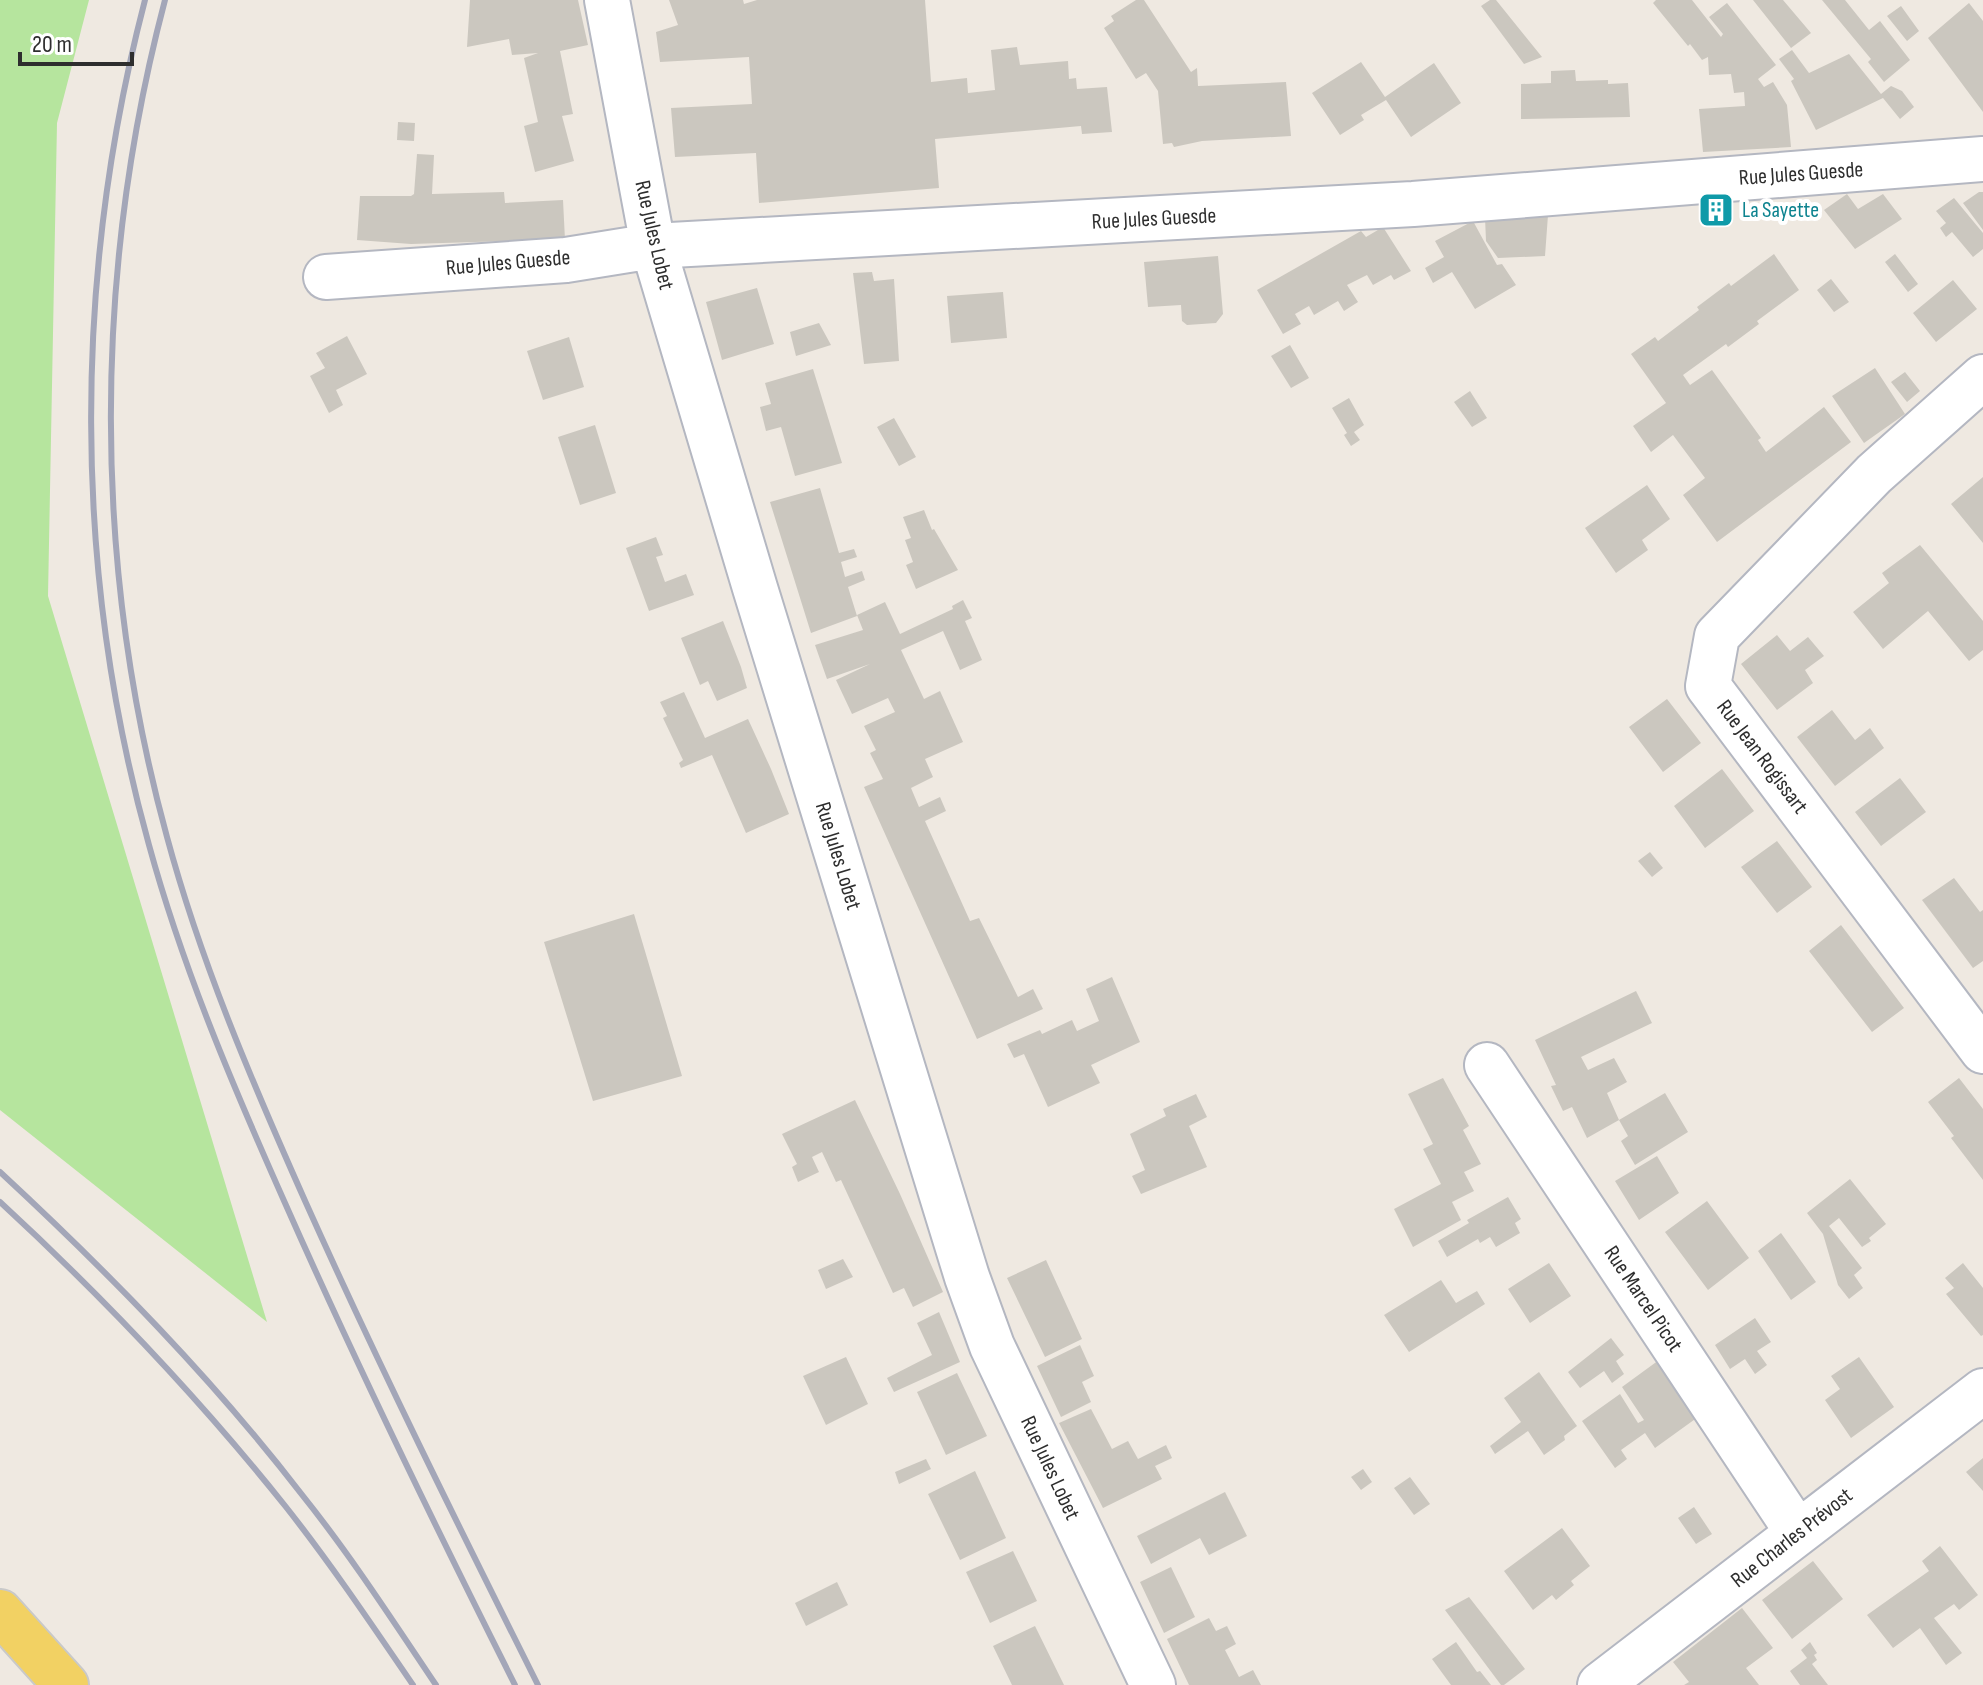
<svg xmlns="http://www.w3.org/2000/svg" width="1983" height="1685" font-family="'Sofia Sans Condensed',sans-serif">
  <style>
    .green { fill: #b6e59e }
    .building { fill: #cbc7bf }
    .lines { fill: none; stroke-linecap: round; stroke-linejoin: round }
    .minor-casing { stroke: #b4b7c1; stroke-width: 48 }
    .major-casing { stroke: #c9c9c9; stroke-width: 48 }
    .minor { stroke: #fff; stroke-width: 44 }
    .major { stroke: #f2d163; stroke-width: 44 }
    .rail { stroke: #a3a6b8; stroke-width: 6 }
    .labels { text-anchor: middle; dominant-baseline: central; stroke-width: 8; stroke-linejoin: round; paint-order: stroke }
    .street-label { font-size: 22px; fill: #2e2e2e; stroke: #fff }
    .culture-label { font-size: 22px; fill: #0d838f; stroke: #fff; text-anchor: start }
  </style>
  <rect width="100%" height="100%" fill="#efe9e1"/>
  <path class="green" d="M0 0H89L57 123 48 596 267 1322 0 1110Z"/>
  <path class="building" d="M470 0H578L588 45 560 51 573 114 562 116 574 161 535 172 524 126 538 122 524 58 538 53 512 55 509 39 467 47Z
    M669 0H743L744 4 757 0H925L931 82 967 78 968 93 995 90 991 50 1017 47 1020 65 1068 61 1069 79 1076 78 1077 89 1107 87 1112 132 1082 134 1081 126 935 139 939 188 759 203 756 153 675 157 671 108 752 104 749 57 660 62 656 32 678 25Z
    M1136 0H1144L1191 72 1197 68 1198 86 1286 82 1291 136 1202 141 1174 147 1172 143 1163 144 1158 91 1146 73 1136 79 1104 28 1114 21 1111 16Z
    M1490 0H1496L1542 57 1524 64 1481 6Z
    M1656 0H1692L1721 37 1723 34 1709 17 1727 3 1776 65 1758 79 1764 87 1773 82 1787 105 1791 147 1703 152 1699 109 1745 106 1744 92 1734 93 1731 74 1709 75 1708 57 1702 60 1690 44 1688 46 1653 3Z
    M1753 0H1783L1811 33 1791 48Z
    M1822 0H1845L1869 30 1880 21 1910 60 1884 82 1868 62 1871 59Z
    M1969 3 1983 21V112L1928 38Z
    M1901 6 1919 31 1907 41 1887 16Z
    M1792 50 1809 73 1849 54 1881 94 1891 86 1902 91 1914 107 1900 119 1883 98 1816 130 1791 81 1794 79 1779 59Z
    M1361 62 1385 97 1434 63 1461 103 1411 137 1386 100 1361 115 1364 120 1340 135 1312 93Z
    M1575 70 1576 81 1608 80V84L1628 83 1630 117 1521 119V84L1551 83V71Z
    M398 122 415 123 414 141 397 140Z
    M417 154 434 155 432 194 504 192 505 203 563 200 565 240 507 244V241L411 244 357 240 360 196H411L414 194Z
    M1979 192H1983V230L1963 203Z
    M1847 194 1858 209 1883 194 1902 219 1855 249 1824 210Z
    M1954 198 1983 233V249L1973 257 1952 232 1946 237 1940 228 1946 223 1936 211Z
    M1725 203 1727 215 1707 218 1706 206Z
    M1548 215 1545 256 1498 258 1486 241 1485 217Z
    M1473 221 1497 265 1502 264 1516 285 1475 309 1452 272 1433 283 1425 268 1444 257 1435 241Z
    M1383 227 1411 271 1394 280 1391 275 1373 285 1367 275 1347 285 1358 302 1344 311 1338 301 1314 315 1309 306 1295 314 1301 324 1283 334 1257 290 1361 231 1366 237Z
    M1774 254 1799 290 1757 321 1759 324 1728 347 1726 344 1683 375 1690 385 1712 370 1761 438 1758 440 1766 452 1824 407 1851 442 1717 542 1683 495 1705 478 1673 435 1651 452 1633 426 1666 403 1631 354 1655 337 1658 341 1699 310 1697 307 1729 283 1731 286Z
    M1895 254 1918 284 1908 292 1885 262Z
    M1218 256 1223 314 1216 323 1187 325 1182 321 1181 305 1148 307 1144 262Z
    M872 272 874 281 894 279 899 361 864 364 853 273Z
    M1831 279 1849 302 1834 312 1817 290Z
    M1953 280 1977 309 1936 342 1913 313Z
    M757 288 774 344 722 360 706 302Z
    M1003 292 1007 338 951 343 947 296Z
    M819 323 831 345 796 356 790 332Z
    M347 336 367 374 336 390 343 405 329 413 310 376 325 368 316 353Z
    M569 337 584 387 543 400 527 351Z
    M1290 345 1309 378 1291 388 1271 356Z
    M1875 368 1905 414 1864 443 1832 396Z
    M813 369 842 463 795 476 781 427 766 431 760 407 771 404 765 383Z
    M1905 372 1920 391 1907 402 1891 382Z
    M1470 391 1487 418 1472 427 1454 402Z
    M1349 398 1364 425 1354 432 1360 440 1351 446 1344 435 1347 433 1332 408Z
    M894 418 916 457 899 466 877 427Z
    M595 425 616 493 580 505 558 437Z
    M1983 477V543L1951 504Z
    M1647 485 1670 519 1642 540 1648 550 1616 573 1585 528Z
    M820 488 839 553 854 549 857 557 841 562 845 577 862 571 865 580 848 587 857 616 811 633 770 502Z
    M924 510 932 530 934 529 958 570 916 589 906 565 913 562 905 540 911 538 903 517Z
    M656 537 663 555 656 557 665 582 686 574 694 595 649 611 626 548Z
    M1920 545 1983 621V650L1969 661 1928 611 1883 649 1853 612 1889 583 1882 573Z
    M963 600 972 618 965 621 982 660 960 670 943 631 901 650 924 699 940 691 963 742 925 759 933 777 911 788 919 807 940 797 946 811 925 821 970 921 979 918 1018 997 1033 989 1043 1009 977 1039 864 787 883 779 870 753 876 750 864 726 895 712 888 698 852 714 836 680 870 664 827 679 815 645 863 630 857 615 885 602 900 634 953 609 952 606Z
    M723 621 741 667 747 688 717 701 708 681 700 685 681 638Z
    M1777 635 1790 651 1808 637 1824 656 1805 670 1813 683 1777 710 1741 664Z
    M684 692 705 738 748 719 771 769 789 814 746 833 712 755 681 768 679 763 683 760 663 718 667 716 660 702Z
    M1667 699 1701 743 1663 772 1629 727Z
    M1832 710 1855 740 1870 728 1884 748 1835 786 1797 737Z
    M1722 769 1754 811 1705 848 1674 806Z
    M1900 778 1926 812 1881 846 1855 812Z
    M1777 841 1812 887 1777 913 1741 867Z
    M1650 852 1663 868 1652 877 1638 861Z
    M1954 878 1980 912 1983 910V961L1973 968 1922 900Z
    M634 914 682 1076 593 1101 544 942Z
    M1841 925 1904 1008 1872 1032 1809 951Z
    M1112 977 1140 1042 1091 1065 1100 1083 1048 1107 1024 1054 1014 1058 1007 1044 1040 1030 1042 1034 1072 1020 1077 1031 1099 1021 1086 989Z
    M1636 991 1652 1023 1581 1057 1588 1070 1614 1058 1627 1082 1607 1093 1619 1120 1665 1093 1688 1132 1635 1165 1621 1141 1628 1136 1619 1120 1587 1138 1572 1107 1563 1111 1551 1086 1556 1085 1535 1040Z
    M1443 1078 1469 1126 1463 1130 1481 1164 1464 1172 1474 1191 1452 1202 1461 1220 1413 1247 1394 1209 1441 1184 1423 1149 1433 1144 1408 1094Z
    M1959 1078 1983 1109V1180L1951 1138 1954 1136 1928 1102Z
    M1196 1094 1207 1117 1189 1126 1207 1167 1141 1194 1132 1176 1145 1170 1130 1134 1166 1116 1163 1109Z
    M855 1100 900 1194 943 1292 913 1307 904 1288 893 1293 841 1180 836 1182 822 1152 812 1157 819 1172 798 1182 792 1167 797 1164 782 1134Z
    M1657 1156 1679 1193 1639 1220 1615 1181Z
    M1850 1179 1886 1224 1869 1238 1871 1241 1862 1247 1839 1218 1829 1226 1862 1268 1854 1275 1863 1288 1849 1299 1838 1285 1823 1234 1807 1213Z
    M1508 1197 1521 1219 1515 1223 1520 1233 1496 1247 1490 1237 1480 1243 1478 1239 1447 1257 1438 1241 1469 1223 1467 1220Z
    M1707 1201 1749 1258 1708 1290 1665 1232Z
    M1781 1233 1816 1282 1791 1300 1758 1251Z
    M843 1259 853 1277 826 1289 818 1270Z
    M1046 1260 1082 1339 1045 1357 1007 1278Z
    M1549 1263 1571 1296 1530 1323 1508 1289Z
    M1963 1263 1983 1288V1335L1981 1336 1946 1294 1954 1288 1945 1278Z
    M1441 1280 1456 1303 1477 1291 1485 1304 1409 1352 1384 1315Z
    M939 1312 960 1362 894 1392 887 1378 932 1355 917 1323Z
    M1755 1318 1771 1342 1757 1351 1767 1365 1755 1374 1745 1359 1730 1369 1715 1345Z
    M1611 1338 1624 1355 1616 1361 1624 1374 1612 1383 1604 1371 1580 1388 1568 1372Z
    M1080 1345 1094 1376 1082 1382 1091 1402 1061 1417 1037 1366Z
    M846 1357 868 1404 826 1425 803 1376Z
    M1859 1357 1894 1407 1851 1438 1825 1400 1840 1389 1831 1376Z
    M1659 1360 1698 1417 1655 1448 1645 1433 1621 1450 1627 1459 1615 1468 1582 1421 1620 1394 1638 1423 1644 1420 1622 1387Z
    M1539 1372 1577 1426 1564 1436 1565 1440 1544 1455 1528 1431 1495 1454 1490 1446 1521 1422 1504 1398Z
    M957 1373 987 1436 946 1455 917 1392Z
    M1091 1409 1112 1449 1128 1441 1138 1459 1166 1445 1172 1458 1155 1466 1162 1479 1103 1508 1059 1423Z
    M1983 1458V1491L1966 1472Z
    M926 1459 931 1469 899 1484 895 1472Z
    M1363 1469 1372 1482 1361 1490 1351 1477Z
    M975 1471 1006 1538 960 1560 928 1494Z
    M1410 1477 1430 1504 1414 1515 1394 1488Z
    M1225 1492 1247 1536 1209 1555 1200 1538 1151 1564 1137 1536Z
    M1694 1507 1712 1534 1696 1544 1678 1518Z
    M1562 1528 1590 1566 1571 1581 1574 1585 1556 1600 1552 1595 1533 1610 1504 1571Z
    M1940 1546 1978 1595 1959 1610 1954 1604 1934 1618 1962 1653 1946 1665 1920 1628 1893 1648 1867 1615 1929 1571 1922 1561Z
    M1013 1551 1037 1601 990 1623 966 1572Z
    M1813 1561 1843 1599 1792 1639 1762 1600Z
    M1171 1567 1195 1617 1164 1633 1140 1582Z
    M837 1582 848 1605 806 1626 795 1603Z
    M1469 1597 1525 1669 1504 1685H1501L1445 1610Z
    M1742 1608 1773 1648 1746 1668 1759 1685H1684L1689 1682 1673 1662Z
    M1209 1618 1216 1631 1227 1626 1236 1644 1225 1650 1239 1677 1253 1670 1261 1685H1189L1167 1639Z
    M1035 1626 1064 1685H1012L993 1646Z
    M1456 1642 1477 1672 1480 1671 1491 1685H1451L1432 1659Z
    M1810 1642 1817 1653 1814 1655 1817 1660 1812 1664 1828 1685H1800L1790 1671 1807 1658 1801 1650Z"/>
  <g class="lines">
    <defs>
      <path id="minor" d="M607 0 653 246 755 588 967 1277 992 1346 1153 1685
        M326 277 566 260 653 246 1413 204 1983 159
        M1983 377 1874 474 1717 636 1708 686 1983 1051
        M1487 1065 1798 1533
        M1600 1685 1983 1391"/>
      <path id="major" d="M0 1612 66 1685"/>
    </defs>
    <use href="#minor" class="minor-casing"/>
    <use href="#major" class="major-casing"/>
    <use href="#minor" class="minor"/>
    <use href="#major" class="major"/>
    <path class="rail" d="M145 0C73 276 72 569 149 845 183 969 233 1086 285 1203 357 1366 435 1526 515 1685
      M165 0C93 273 92 564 167 837 201 963 253 1084 306 1203 379 1366 458 1525 538 1685
      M0 1172C109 1273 212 1378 303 1496 351 1556 393 1621 436 1685
      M0 1202C103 1297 199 1398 286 1507 331 1564 372 1625 413 1685"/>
  </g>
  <defs>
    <symbol id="building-square" viewBox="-11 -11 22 22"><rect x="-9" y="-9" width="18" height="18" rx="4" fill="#0f9aa8" stroke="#fff"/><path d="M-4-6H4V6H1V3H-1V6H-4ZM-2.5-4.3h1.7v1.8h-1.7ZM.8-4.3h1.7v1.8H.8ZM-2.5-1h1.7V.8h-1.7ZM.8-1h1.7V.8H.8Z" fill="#fff"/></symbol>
  </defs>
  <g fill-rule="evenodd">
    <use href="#building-square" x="1696" y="190" width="40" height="40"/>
  </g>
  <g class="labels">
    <g class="street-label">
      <text transform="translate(1801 174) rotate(-4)">Rue Jules Guesde</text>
      <text transform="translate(1154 219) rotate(-3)">Rue Jules Guesde</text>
      <text transform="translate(654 235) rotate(77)">Rue Jules Lobet</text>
      <text transform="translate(508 263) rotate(-5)">Rue Jules Guesde</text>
      <text transform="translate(1762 757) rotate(53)">Rue Jean Rogissart</text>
      <text transform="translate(838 856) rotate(73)">Rue Jules Lobet</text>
      <text transform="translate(1643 1299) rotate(56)">Rue Marcel Picot</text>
      <text transform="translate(1050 1468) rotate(65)">Rue Jules Lobet</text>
      <text transform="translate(1792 1538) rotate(-38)">Rue Charles Prévost</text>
    </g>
    <g class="culture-label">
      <text x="1742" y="210">La Sayette</text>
    </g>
  </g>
  <path d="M20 52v12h112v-12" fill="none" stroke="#2e2e2e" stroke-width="4"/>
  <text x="32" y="52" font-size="24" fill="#2e2e2e" stroke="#ffffff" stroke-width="6" paint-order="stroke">20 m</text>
</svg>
